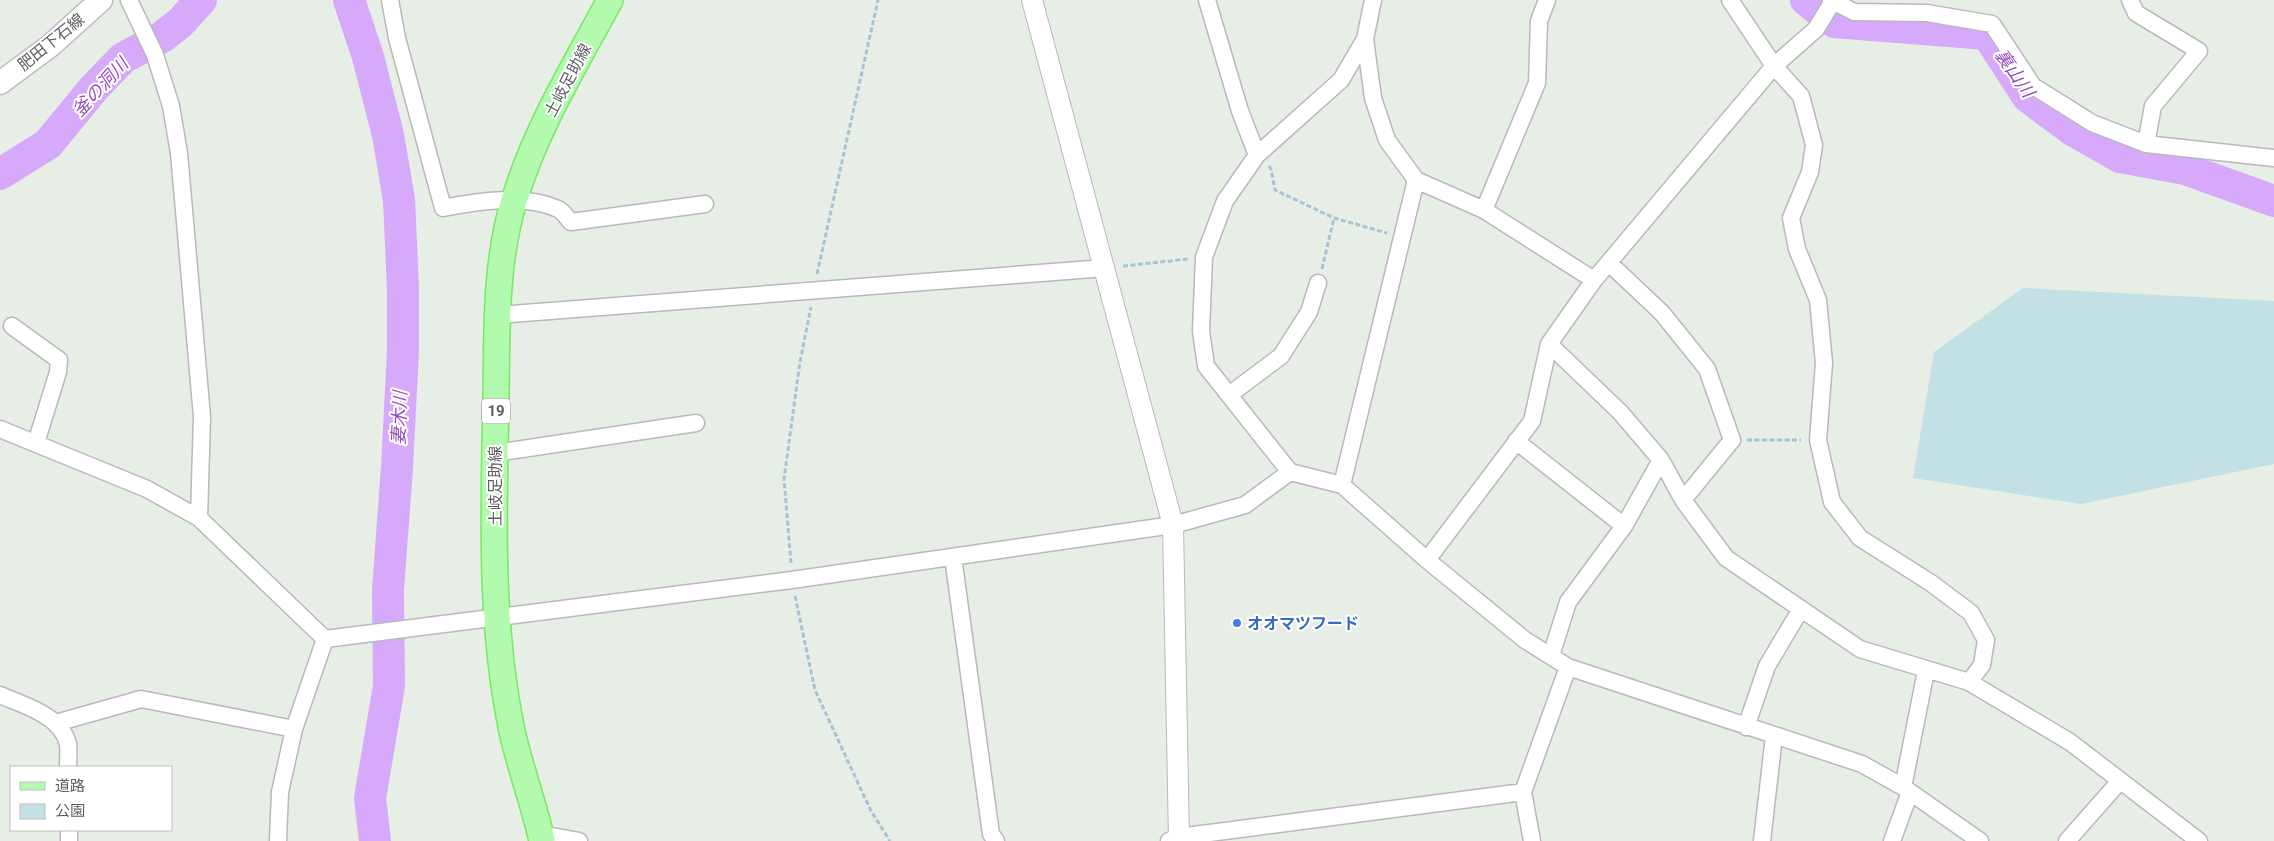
<svg xmlns="http://www.w3.org/2000/svg" width="2274" height="841" font-family="Roboto,'Noto Sans JP',sans-serif">
  <style>
    .green { fill: #c3e0e4 }
    .lines { fill: none; stroke-linecap: round; stroke-linejoin: round }
    .river { stroke: #d6a9fa; stroke-width: 32 }
    .minor-casing { stroke: #bcb7be; stroke-width: 19 }
    .tertiary-casing { stroke: #bcb7be; stroke-width: 22 }
    .secondary-casing { stroke: #c0bac2; stroke-width: 25 }
    .primary-casing { stroke: #78e863; stroke-width: 28 }
    .path { stroke: #a7c3d5; stroke-width: 3; stroke-dasharray: 5 2.5; stroke-linecap: butt }
    .minor { stroke: #fff; stroke-width: 16 }
    .tertiary { stroke: #fff; stroke-width: 20 }
    .secondary { stroke: #fff; stroke-width: 22 }
    .primary { stroke: #b1faae; stroke-width: 25 }
    .shop-dot { fill: #3f7fe0; stroke: #fff; stroke-width: 2 }
    .labels { text-anchor: middle; dominant-baseline: central; stroke-width: 4; stroke-linejoin: round; paint-order: stroke }
    .shield { fill: #fff; stroke: #918e92; stroke-width: 1 }
    .shield-label { font-size: 15px; font-weight: bold; fill: #625d64 }
    .street-label { font-size: 16px; fill: #625d64; stroke: #fff }
    .shop-label { font-size: 16px; font-weight: bold; fill: #366cbe; stroke: #fff; text-anchor: start }
    .water-label { font-size: 18px; font-style: italic; fill: #944dbc; stroke: #fff }
  </style>
  <rect width="100%" height="100%" fill="#e6eee5"/>
  <path class="green" d="M2023 288 2274 301V464L2081 504 1913 478 1934 352Z"/>
  <g class="lines">
    <path class="river" d="M349 0 368 57 388 135 399 200 403 288V351L397 467 388 590 389 686 370 798 375 841
      M1806 0 1834 22 1987 34 2028 97 2071 129 2120 157 2185 169 2274 201
      M0 174 48 144 94 88 123 58 162 37 180 23 201 0"/>
    <defs>
      <path id="minor" d="M129 0 155 55 171 106 179 153 202 417 199 518
        M390 0 397 38 443 208C478 201 524 194 558 209 563 211 567 218 571 222L705 204
        M1207 0 1240 111 1257 155
        M1373 0 1365 39 1341 80 1257 155 1225 201 1204 257 1201 331 1206 366 1290 472 1342 485 1427 560 1525 640 1568 667 1862 764 1903 787 1980 841
        M1730 0 1774 66 1801 96 1814 145 1810 172 1791 218 1797 249 1818 300 1824 363 1818 440 1832 502 1860 538 1931 583 1971 613 1986 640 1982 665 1969 682
        M1831 0 1854 12 1927 13 1992 24 2033 86 2092 123 2146 144 2274 158
        M2130 0 2136 13 2199 51 2153 106 2146 144
        M1365 39 1373 98 1387 140 1416 180 1484 210 1594 280
        M1484 210 1537 83 1539 21 1547 0
        M1609 263 1662 313 1707 369 1732 440 1683 500
        M498 315 1105 268
        M12 326 59 360 58 372 36 443
        M1549 344 1620 412 1661 460 1683 500 1726 558 1860 649 1969 682 2070 742 2199 841
        M1229 395 1281 356 1309 312 1318 283
        M0 429 147 489 199 518 325 639
        M1516 441 1624 526
        M495 453 696 423
        M1342 485 1416 180
        M953 557 991 834 996 841
        M1427 560 1532 421 1549 344 1594 280 1774 66 1816 29 1833 1
        M325 639 792 580 1173 525 1245 505 1290 472
        M1551 656 1568 602 1624 526 1661 460
        M0 695C23 705 61 715 68 744 69 751 68 760 68 767
        M56 723 141 699 294 729
        M1746 727 1767 666 1801 609
        M1903 787 1926 671
        M69 830V841
        M541 834 579 841
        M278 841 280 792 294 729 325 639
        M1169 841 1179 837 1523 792
        M1532 841 1523 792 1568 667
        M1762 841 1774 736
        M1892 841 1910 792
        M2067 841 2120 781"/>
      <path id="tertiary" d="M1032 0 1173 525 1179 841"/>
      <path id="secondary" d="M0 83 50 46 101 0"/>
      <path id="primary" d="M542 841C534 804 520 768 512 731 489 621 494 508 496 396 497 332 495 263 514 201 535 130 575 65 610 0"/>
    </defs>
    <use href="#minor" class="minor-casing"/>
    <use href="#tertiary" class="tertiary-casing"/>
    <use href="#secondary" class="secondary-casing"/>
    <use href="#primary" class="primary-casing"/>
    <path class="path" d="M1269 166 1271 169 1275 190 1334 218 1387 233
      M1123 266 1188 259
      M1322 269 1334 218
      M817 274 878 0
      M1747 440H1801
      M791 563 784 479 800 362 811 307
      M795 596 815 690 871 811 890 841"/>
    <use href="#minor" class="minor"/>
    <use href="#tertiary" class="tertiary"/>
    <use href="#secondary" class="secondary"/>
    <use href="#primary" class="primary"/>
  </g>
  <circle class="shop-dot" cx="1237" cy="623" r="5"/>
  <g class="labels">
    <rect class="shield" x="482" y="398.5" width="28" height="25" rx="4"/>
    <g class="shield-label">
      <text x="496" y="411">19</text>
    </g>
    <g class="street-label">
      <text transform="translate(51 42) rotate(-39)">肥田下石線</text>
      <text transform="translate(568 80) rotate(-62)">土岐足助線</text>
      <text transform="translate(495 486) rotate(-90)">土岐足助線</text>
    </g>
    <g class="shop-label">
      <text x="1247" y="623">オオマツフード</text>
    </g>
    <g class="water-label">
      <text transform="translate(2015 73) rotate(55)">裏山川</text>
      <text transform="translate(100 87) rotate(-47)">釜の洞川</text>
      <text transform="translate(399 418) rotate(-88)">妻木川</text>
    </g>
  </g>
  <rect x="10" y="766" width="162" height="65" fill="#ffffff" stroke="#c0bec1"/>
  <rect x="20" y="782" width="25" height="8" fill="#b1faae" stroke="#c0bec1"/>
  <text x="55" y="791" font-size="15" fill="#625d64">道路</text>
  <rect x="20" y="804" width="25" height="15" fill="#c3e0e4" stroke="#c0bec1"/>
  <text x="55" y="816" font-size="15" fill="#625d64">公園</text>
</svg>
